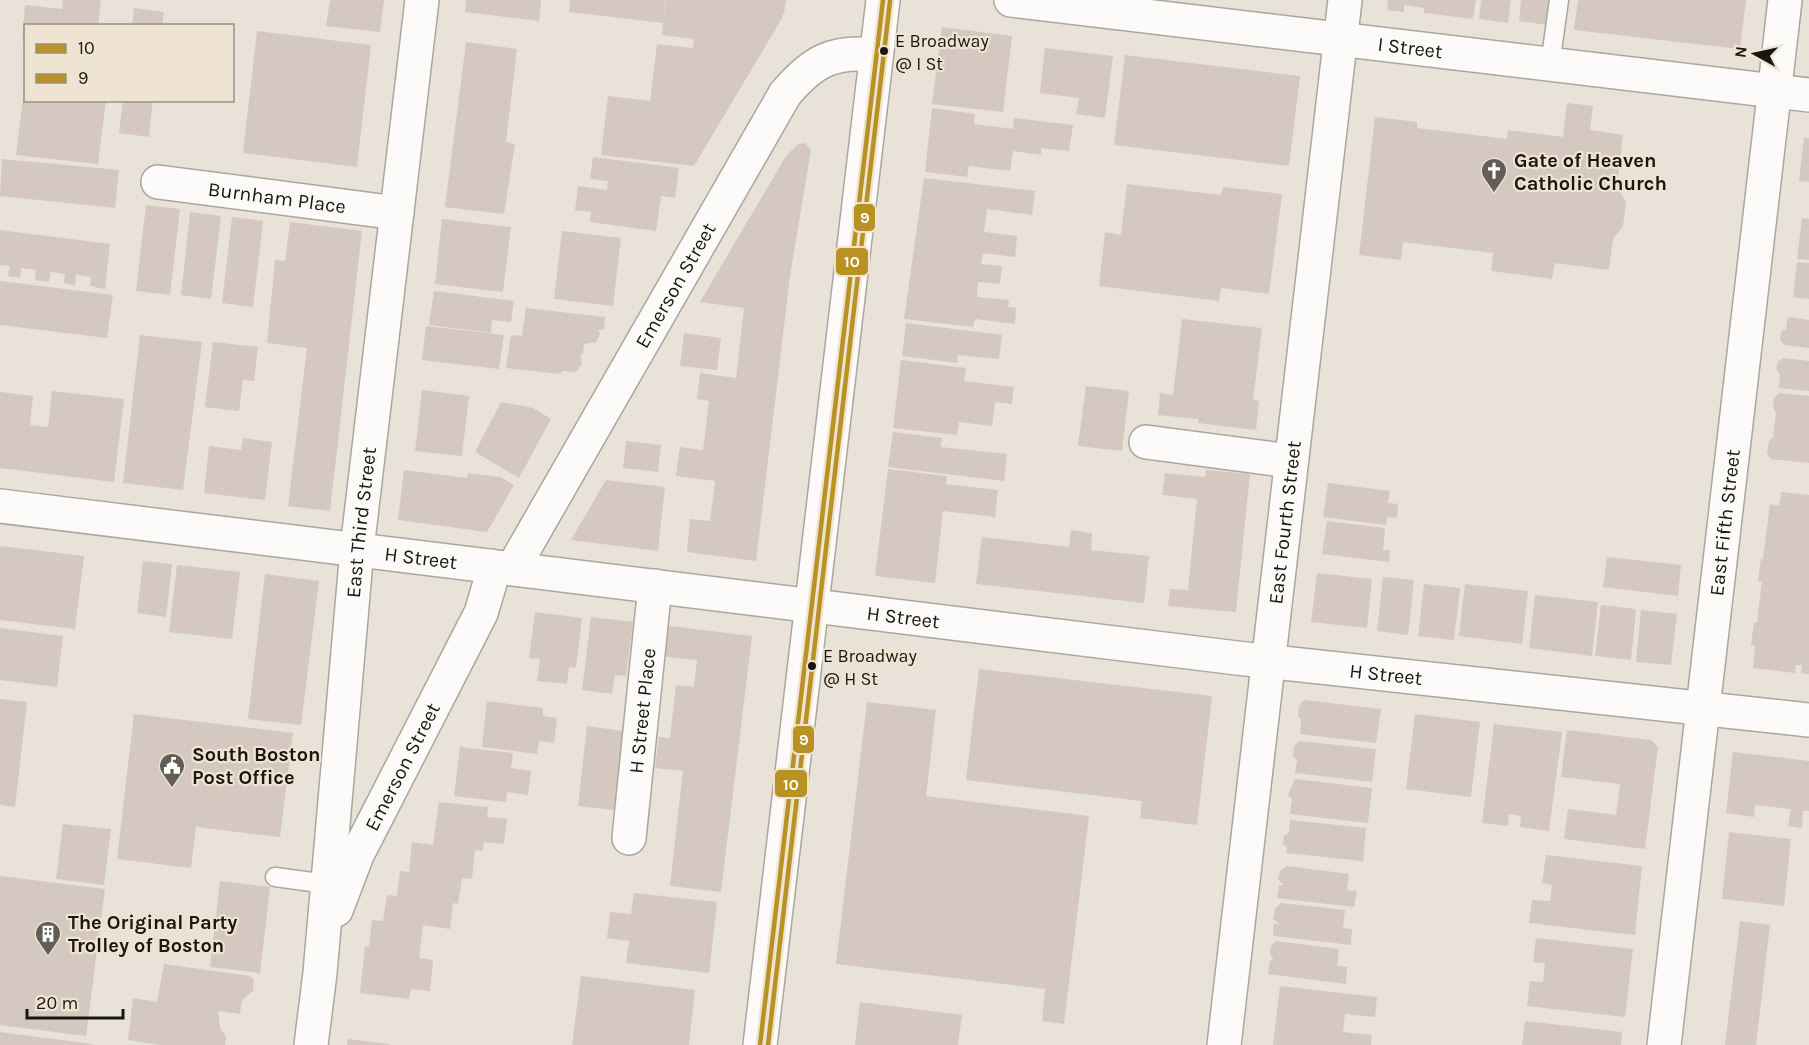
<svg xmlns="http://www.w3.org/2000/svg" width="1809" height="1045" font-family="Karla,sans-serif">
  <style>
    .building { fill: #d4c8c0 }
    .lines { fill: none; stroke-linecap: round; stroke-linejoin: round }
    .service-casing { stroke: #aba69e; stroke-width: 21 }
    .minor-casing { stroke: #aba69e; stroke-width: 36 }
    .secondary-casing { stroke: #aba69e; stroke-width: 36 }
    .service { stroke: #fcfbf9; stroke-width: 18 }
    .minor { stroke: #fcfbf9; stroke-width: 33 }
    .secondary { stroke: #fcfbf9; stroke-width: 33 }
    .bus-1-casing { stroke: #efe3d2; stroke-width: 9 }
    .bus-2-casing { stroke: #efe3d2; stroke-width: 9 }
    .bus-1 { stroke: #ba9224; stroke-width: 4.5 }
    .bus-2 { stroke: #ba9224; stroke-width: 4.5 }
    .bus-dot { fill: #1a1610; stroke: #efe3d2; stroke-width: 2 }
    .labels { text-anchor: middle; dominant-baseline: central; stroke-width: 4.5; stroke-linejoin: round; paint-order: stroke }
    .bus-label { font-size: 18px; fill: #1a1610; stroke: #efe3d2; text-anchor: start }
    .street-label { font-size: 20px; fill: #1a1610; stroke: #efe3d2 }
    .poi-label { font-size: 20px; font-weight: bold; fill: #1a1610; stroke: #efe3d2; text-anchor: start }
    .line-badge { stroke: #efe3d2; stroke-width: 2 }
    .badge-label { font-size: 16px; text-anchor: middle; font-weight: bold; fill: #fff }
  </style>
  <rect width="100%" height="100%" fill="#e9e2d8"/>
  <path class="building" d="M63 0H101L98 26H26V41H22L25 5 62 9Z
    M330 0H384L380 32 326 26Z
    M466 0H541L539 21 465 12Z
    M570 0H665L664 17 666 0H786L784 13 778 25 694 166 601 155 608 96 650 101 657 44 693 48 694 39 662 35 663 23 569 12Z
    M1388 0H1476L1473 19 1424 13V8L1404 5V12L1387 10Z
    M1481 0H1511L1508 23 1479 19Z
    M1521 0H1552L1549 25 1519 21Z
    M1578 0H1746L1740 49 1574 30Z
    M134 8 164 12 162 26H132Z
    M942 27 1012 36 1003 112 932 104Z
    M257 31 371 45 357 167 243 153Z
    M466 42 517 49 506 142 515 144 504 214 445 207Z
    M1045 48 1113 56 1105 118 1076 114 1079 98 1040 93Z
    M1125 55 1300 76 1289 166 1114 145Z
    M24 90 26 100H106L98 164 16 155Z
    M123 100H153L149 137 119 133Z
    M1567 103 1593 106 1590 130 1623 135 1617 187 1626 202 1623 226 1613 239 1609 270 1555 263 1552 279 1491 271 1493 253 1403 242 1401 260 1359 255 1375 117 1417 122V128L1507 139 1508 130 1563 137Z
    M932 108 975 114 974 124 1013 129 1014 118 1073 125 1069 151 1041 148V155L1013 151 1010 171 969 166 967 177 925 172Z
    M1804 138H1809V182L1799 181Z
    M805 143 811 150 790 276 756 561 687 552 690 519 710 521 715 481 676 476 680 447 703 450 709 401 697 399 700 373 736 378 744 308 700 302 786 156 798 144Z
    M593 157 679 168 675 198 661 196 656 231 590 222 591 212 575 210 578 186 607 190 608 181 590 179Z
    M2 159 119 170 115 208 0 196Z
    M924 178 1035 191 1032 215 987 209 984 232 1017 236 1015 257 983 253 981 264 1002 266 1000 284 978 282 977 297 1009 300 1008 307 1016 308 1015 324 975 319 973 327 904 319Z
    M1127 184 1221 195 1223 187 1282 194 1269 294 1221 288 1219 301 1099 286 1105 232 1121 235Z
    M146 205 180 209 170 295 136 291Z
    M190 212 221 216 211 299 181 295Z
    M232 217 263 221 253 307 222 303Z
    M1802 218 1809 219V260L1797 259Z
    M442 219 511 227 503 292 435 284Z
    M290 222 362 231 330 511 288 506 307 348 267 343 275 260 285 261Z
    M0 230 110 244 105 289 90 286 91 277 76 275 75 285 64 283 65 274 51 272 49 282 35 280 36 270 21 268 20 278 8 276 10 266 0 265Z
    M562 231 621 238 613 306 554 299Z
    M1797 262 1809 263V299L1793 297Z
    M0 281 113 295 107 338 0 325Z
    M434 291 514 301 511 322 492 320 491 333 429 325Z
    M526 308 605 317 604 330H598L600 334 596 342 584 344 583 354H580L582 364 576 372 562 371 560 374 506 368 511 335 522 336Z
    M1788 317 1809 320V348L1784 345 1780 340 1781 332 1786 329Z
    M1182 319 1262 328 1253 400 1259 401 1256 430 1198 423V419L1158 415 1160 393 1173 395Z
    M906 323 1002 335 999 359 958 355 957 363 902 356Z
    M426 326 504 335 499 369 422 360Z
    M684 333 721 338 717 370 680 366Z
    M140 335 202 342 183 490 123 483Z
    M213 342 258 347 254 381 243 380 239 411 205 407Z
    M1783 358 1809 361V391L1779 388 1780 375 1776 369 1778 362Z
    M901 360 966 368 964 381 1014 387 1012 404 995 402 992 426 959 422 957 435 893 428Z
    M1086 386 1129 391 1122 451 1078 446Z
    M422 390 469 396 462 456 415 451Z
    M52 391 124 399 114 482 0 468V392L33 396 30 425 48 427Z
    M1779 393 1809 396V463L1771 459 1767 454 1769 441 1773 437 1776 413 1773 408 1774 398Z
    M501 402 533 408 551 419 519 478 475 452Z
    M893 432 942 438 941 447 1007 454 1004 481 888 467Z
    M243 438 272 442 265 500 204 493 209 446 241 450Z
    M626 441 661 445 658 472 623 468Z
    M888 469 947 476 946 484 998 490 995 517 943 511 935 583 875 576Z
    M404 470 467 478 468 473 500 477 514 485 487 532 398 520Z
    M1206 470 1250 474 1236 612 1168 606 1170 589 1188 590 1197 499 1162 495 1165 473 1205 477Z
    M606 480 665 487 658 551 571 540Z
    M1328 483 1390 491 1388 503 1398 504 1397 518 1387 517 1386 525 1323 517Z
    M1781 492 1809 495V674L1801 673 1802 665H1796L1795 673 1753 668 1755 646 1751 645 1754 622 1757 623 1762 581H1758L1761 559H1763L1770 504 1779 506Z
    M1327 521 1385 528 1383 550H1390L1389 562 1322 554Z
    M1071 530 1092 533 1091 550 1149 556 1144 603 976 584 982 537 1069 547Z
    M0 546 84 556 75 629 0 620Z
    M1607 557 1681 565 1678 596 1603 587Z
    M143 561 172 564 166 617 137 613Z
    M177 565 240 572 232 639 169 632Z
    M1317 573 1372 579 1367 628 1311 622Z
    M265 574 319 581 301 725 248 719Z
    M1383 577 1414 580 1408 635 1377 631Z
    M1424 584 1460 588 1454 640 1418 636Z
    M1465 584 1528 591 1522 644 1459 636Z
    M1535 595 1598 602 1592 656 1529 648Z
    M1601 605 1636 609 1631 660 1595 656Z
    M1641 610 1677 614 1671 665 1636 662Z
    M535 612 582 618 576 668 569 667 567 684 537 681 540 659 529 658Z
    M591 617 633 622 626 676 615 675 612 694 582 690Z
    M662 625 752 636 721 892 670 886 683 771 655 768 659 737 670 738 676 685 694 687 697 660 658 656Z
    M0 628 63 636 57 687 0 680Z
    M979 669 1212 696 1197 825 1140 818 1142 801 966 780Z
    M0 699 27 702 15 807 0 805Z
    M1304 700 1381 709 1376 743 1300 734 1301 719 1298 716 1299 706Z
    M487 701 543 708V716L557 718 554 743 539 741 537 754 482 747Z
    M867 702 936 710 926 796 1089 816 1064 1024 1042 1021 1045 989 836 964Z
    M134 714 293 733 280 837 196 827 191 868 117 859Z
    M1415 714 1480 722 1471 797 1406 789Z
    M1494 724 1562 732 1549 831 1520 827 1521 816 1516 815 1509 814 1508 826 1482 823Z
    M587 726 631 732 621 811 578 806Z
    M1567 730 1651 740 1658 747 1645 849 1564 839 1568 809 1616 815 1620 784 1561 777Z
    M1299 741 1376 749 1372 782 1295 773 1297 760 1293 756 1294 747Z
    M460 747 513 753 511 768 531 771 528 795 507 792 506 802 454 796Z
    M1733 752 1809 761V811H1803L1802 828 1788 826 1791 809 1755 805 1754 817 1726 813Z
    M1295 779 1372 788 1368 823 1290 814 1292 799 1288 795Z
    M439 802 488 807 487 817 507 819 504 844 484 842 483 851 475 850 472 879 462 878 458 904 453 903 450 929 423 925 419 958 433 960 430 991 411 989 409 999 360 993 365 946 369 947 372 920 383 921 387 895 397 896 400 871 409 872 412 842 433 845Z
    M1290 820 1366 828 1363 861 1286 853 1287 848 1283 844 1284 836 1289 833Z
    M63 824 111 829 104 885 56 879Z
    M1729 832 1791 839 1784 906 1722 899Z
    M1546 855 1642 866 1635 935 1529 923 1532 900 1550 901 1552 885 1542 883Z
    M1287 866 1349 874 1347 890 1357 891 1354 907 1277 898 1279 885H1284L1278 879 1280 871Z
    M0 876 105 889 86 1036 0 1025Z
    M220 881 270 887 260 973 210 967Z
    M634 893 717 902 709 973 626 963 629 941 607 938 610 912 631 914Z
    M1281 903 1345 910 1343 928 1352 929 1351 945 1273 936 1274 924H1280L1273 919 1275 909Z
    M1740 921 1770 925 1756 1045H1725Z
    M1536 938 1633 949 1625 1017 1527 1006 1530 981 1543 982 1545 963 1533 962Z
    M1276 941 1339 949 1337 966 1347 967 1346 984 1268 974 1270 960 1274 961 1270 954 1271 946Z
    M164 964 250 976 254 980 253 991 242 1000 240 1014 218 1011 220 1028 226 1037 225 1045H161L128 1040 133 998 157 1002Z
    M581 976 695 990 689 1045H572Z
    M1280 986 1377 997 1375 1017 1345 1014 1343 1032 1372 1035 1371 1045H1273Z
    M860 1002 962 1015 958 1045H855Z
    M1525 1021 1622 1032 1621 1045H1522Z
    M0 1032 92 1044V1045H0Z
    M348 1039 389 1044V1045H347Z"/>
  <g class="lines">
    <defs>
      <path id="service" d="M1550 65 1559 0
        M275 877 327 884"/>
      <g id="minor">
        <path id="s1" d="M1011 0 1809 95"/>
        <path id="s2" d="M158 182 397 213"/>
        <path d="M1146 442 1290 461"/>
        <path id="s3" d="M0 506 1237 658 1809 720"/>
        <path id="s4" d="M513 568 785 94C812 62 832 50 876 55"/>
        <path id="s5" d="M629 838 655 586"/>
        <path id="s6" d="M336 910 357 855 481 613 490 583V566"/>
        <path id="s7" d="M311 1045 320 973 357 549 422 0"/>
        <path id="s8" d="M1224 1045 1345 0"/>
        <path id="s9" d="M1664 1045 1785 0"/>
      </g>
      <path id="secondary" d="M760 1045 883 0"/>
    </defs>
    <use href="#service" class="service-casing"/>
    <use href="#minor" class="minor-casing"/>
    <use href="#secondary" class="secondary-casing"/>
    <use href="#service" class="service"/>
    <use href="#minor" class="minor"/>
    <use href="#secondary" class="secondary"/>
    <defs>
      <path id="bus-1" d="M760 1045 883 0"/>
      <path id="bus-2" d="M768 1045 890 1"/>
    </defs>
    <use href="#bus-1" class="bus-1-casing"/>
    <use href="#bus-2" class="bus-2-casing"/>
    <use href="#bus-1" class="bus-1"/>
    <use href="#bus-2" class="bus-2"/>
  </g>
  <defs>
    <symbol id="church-pin" viewBox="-11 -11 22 30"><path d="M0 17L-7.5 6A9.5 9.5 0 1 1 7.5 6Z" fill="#625d56" stroke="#efe3d2"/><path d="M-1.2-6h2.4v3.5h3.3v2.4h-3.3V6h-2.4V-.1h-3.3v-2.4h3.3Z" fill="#fff"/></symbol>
    <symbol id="civic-pin" viewBox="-11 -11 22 30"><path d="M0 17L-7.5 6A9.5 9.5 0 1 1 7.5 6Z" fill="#625d56" stroke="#efe3d2"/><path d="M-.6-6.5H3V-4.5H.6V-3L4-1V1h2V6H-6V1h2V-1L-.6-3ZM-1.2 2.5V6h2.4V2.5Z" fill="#fff"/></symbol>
    <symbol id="building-pin" viewBox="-11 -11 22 30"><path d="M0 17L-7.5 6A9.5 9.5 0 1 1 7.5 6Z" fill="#625d56" stroke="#efe3d2"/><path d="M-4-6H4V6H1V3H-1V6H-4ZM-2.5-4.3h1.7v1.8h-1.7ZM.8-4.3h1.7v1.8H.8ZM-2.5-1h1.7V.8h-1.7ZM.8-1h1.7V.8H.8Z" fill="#fff"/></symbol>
  </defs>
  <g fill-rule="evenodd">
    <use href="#church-pin" x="1479" y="156" width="30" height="40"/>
    <use href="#civic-pin" x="157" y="751" width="30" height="40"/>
    <use href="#building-pin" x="33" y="919" width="30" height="40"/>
  </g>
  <g class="bus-dot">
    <circle cx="884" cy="51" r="5"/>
    <circle cx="812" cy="666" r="5"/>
  </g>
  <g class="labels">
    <g class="bus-label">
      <text x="895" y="41">E Broadway<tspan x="895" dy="23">@ I St</tspan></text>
      <text x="823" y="656">E Broadway<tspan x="823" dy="23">@ H St</tspan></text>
    </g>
    <g class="street-label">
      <text stroke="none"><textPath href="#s1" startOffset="402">I Street</textPath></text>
      <text stroke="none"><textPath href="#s2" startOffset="120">Burnham Place</textPath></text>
      <text stroke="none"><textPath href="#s4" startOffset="326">Emerson Street</textPath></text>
      <text stroke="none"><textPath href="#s7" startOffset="525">East Third Street</textPath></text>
      <text stroke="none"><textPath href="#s8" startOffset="526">East Fourth Street</textPath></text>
      <text stroke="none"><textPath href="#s9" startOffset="526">East Fifth Street</textPath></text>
      <text stroke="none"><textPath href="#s3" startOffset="424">H Street</textPath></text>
      <text stroke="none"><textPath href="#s3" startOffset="910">H Street</textPath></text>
      <text stroke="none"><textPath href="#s3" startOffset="1396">H Street</textPath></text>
      <text stroke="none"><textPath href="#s5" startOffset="128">H Street Place</textPath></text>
      <text stroke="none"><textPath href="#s6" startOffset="158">Emerson Street</textPath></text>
    </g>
    <g class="poi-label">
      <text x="1514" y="160">Gate of Heaven<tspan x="1514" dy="23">Catholic Church</tspan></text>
      <text x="192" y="754">South Boston<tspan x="192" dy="23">Post Office</tspan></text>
      <text x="68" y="922">The Original Party<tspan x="68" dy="23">Trolley of Boston</tspan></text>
    </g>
  </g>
  <g class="line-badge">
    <rect x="853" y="203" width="23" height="29" rx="6" fill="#ba9224"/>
    <rect x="835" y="247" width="34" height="29" rx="6" fill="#ba9224"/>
    <rect x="792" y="725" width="23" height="29" rx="6" fill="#ba9224"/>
    <rect x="774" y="769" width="34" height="29" rx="6" fill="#ba9224"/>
  </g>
  <g class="badge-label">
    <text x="865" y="223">9</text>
    <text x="852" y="267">10</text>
    <text x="804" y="745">9</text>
    <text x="791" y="790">10</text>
  </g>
  <rect x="24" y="24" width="210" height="78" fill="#efe3d2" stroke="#9a9184" stroke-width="1.5"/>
  <rect x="36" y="44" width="30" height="9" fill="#ba9224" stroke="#9a9184" stroke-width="1.5"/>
  <text x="78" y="54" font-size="18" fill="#1a1610">10</text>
  <rect x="36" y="74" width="30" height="9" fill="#ba9224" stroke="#9a9184" stroke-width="1.5"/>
  <text x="78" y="84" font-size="18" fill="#1a1610">9</text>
  <g transform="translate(1755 54) rotate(278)" stroke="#efe3d2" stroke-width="4.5" paint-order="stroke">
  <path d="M0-4.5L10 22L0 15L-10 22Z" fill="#1a1610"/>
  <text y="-9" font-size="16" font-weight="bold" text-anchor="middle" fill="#1a1610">N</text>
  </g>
  <path d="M27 1009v9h96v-9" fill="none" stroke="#1a1610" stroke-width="3"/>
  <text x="36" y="1009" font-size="18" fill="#1a1610" stroke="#efe3d2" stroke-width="4.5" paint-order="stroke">20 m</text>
</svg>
